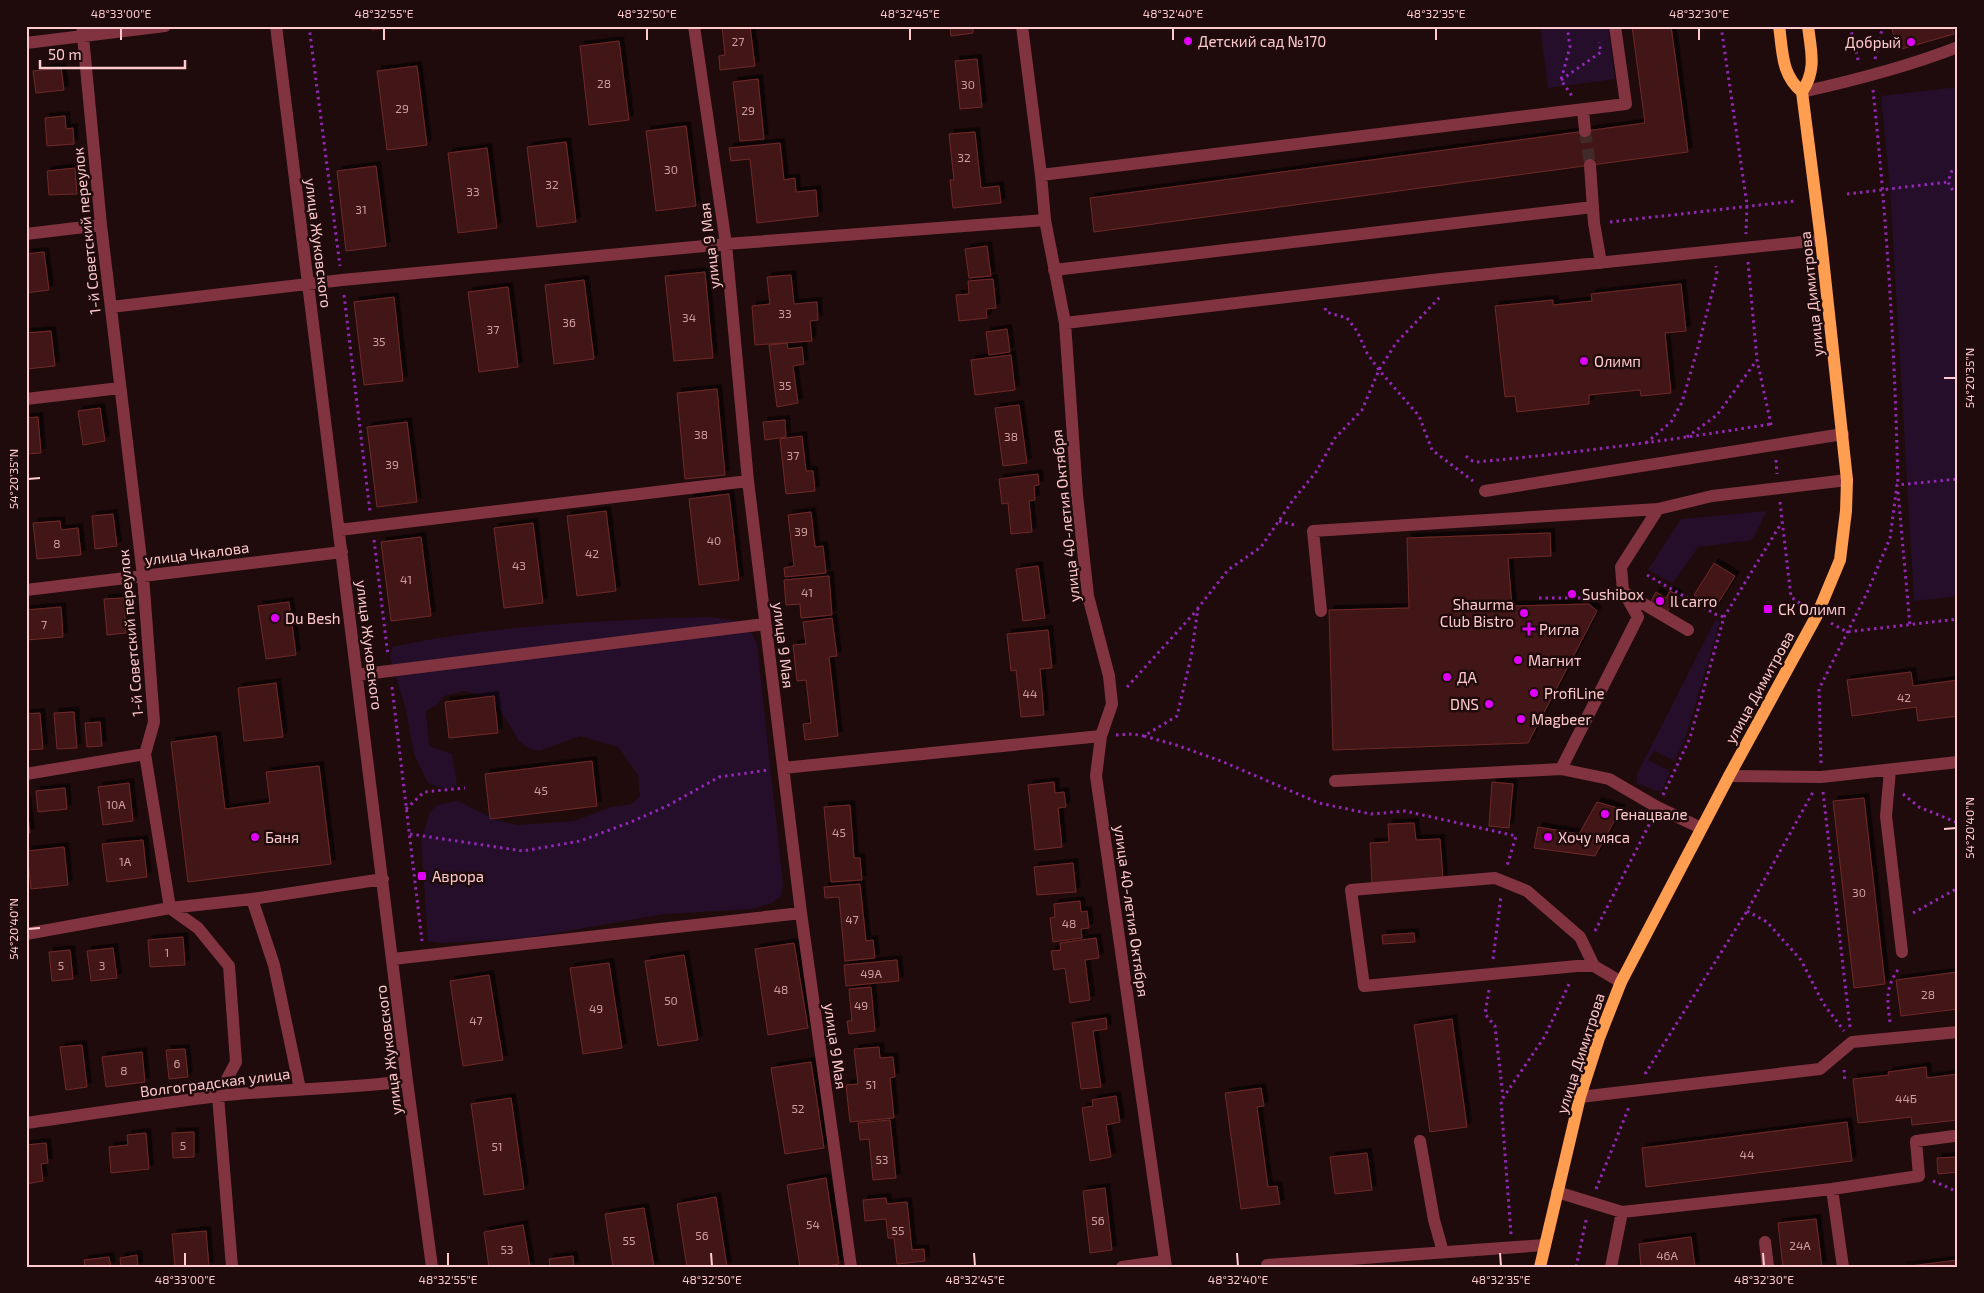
<svg xmlns="http://www.w3.org/2000/svg" width="1984" height="1293" font-family="'Exo 2',sans-serif">
  <style>
    .green { fill: #240e2a }
    .building { fill: #421717; stroke: #6f2827; filter: url(#shadow) }
    .lines { fill: none; stroke-linecap: round; stroke-linejoin: round }
    .minor-tunnel { stroke: #412829; stroke-width: 12; stroke-dasharray: 12 6; stroke-linecap: butt }
    .path { stroke: #9227b6; stroke-width: 3; stroke-dasharray: 2.5 4; stroke-linecap: butt }
    .minor { stroke: #813440; stroke-width: 12 }
    .major { stroke: #ff9d51; stroke-width: 12 }
    .ticks { fill: none; stroke: #ffcace; stroke-width: 2 }
    .poi-dot { fill: #df00f5; stroke: #200b0c; stroke-width: 2 }
    .labels { text-anchor: middle; dominant-baseline: central; stroke-width: 5; stroke-linejoin: round; paint-order: stroke }
    .number-label { font-size: 12px; fill: #d09da0 }
    .poi-label { font-size: 15px; fill: #ffcace; stroke: #200b0c; text-anchor: start }
    .street-label { font-size: 15px; fill: #ffcace; stroke: #200b0c }
    .neatline { fill: none; stroke: #ffcace; stroke-width: 2 }
    .ticks-label { font-size: 12px; text-anchor: middle; fill: #ffcace }
  </style>
  <defs>
    <filter id="shadow"><feDropShadow dx="4.5" dy="-4.5" stdDeviation="0" flood-color="#0009"/></filter>
  </defs>
  <rect width="100%" height="100%" fill="#200b0c"/>
  <path class="green" d="M1540 26H1608L1615 79 1548 88Z
    M1958 87V596L1914 601 1890 188 1881 96Z
    M1767 511 1752 540 1698 547 1673 583 1648 570 1681 519Z
    M708 617 738 621 748 626 757 644 783 885 781 896 772 903 752 909 664 914 527 938 440 943 428 941 421 841 430 812 437 805 458 801 496 820 518 825 574 821 611 807 632 804 640 796 638 775 618 747 580 736 539 751 528 748 519 741 496 703 486 697 464 691 444 696 438 704 426 711 429 746 452 754 457 785 448 790 428 783 414 754 406 710 390 657 392 647C494 625 604 620 708 617Z
    M1716 619 1720 622 1686 735 1675 761 1654 751 1648 760 1670 771 1662 791H1657L1637 783V774Z"/>
  <path class="building" d="M371 26H402L372 30Z
    M722 26H750L755 66 720 70 719 56 725 55Z
    M950 26H973V33L951 36Z
    M1632 26H1671L1688 152 1094 232 1090 198 1645 123Z
    M1891 26H1912L1913 28 1919 26H1951L1954 34 1898 50Z
    M619 41 629 120 589 125 580 46Z
    M977 59 982 107 960 109 955 61Z
    M417 66 427 145 387 150 377 71Z
    M61 68 64 90 36 93 33 71Z
    M758 79 764 139 740 141 733 82Z
    M65 116 66 129 73 128 74 144 47 146 45 118Z
    M686 126 696 206 656 211 646 131Z
    M975 132 981 188 999 186 1001 203 953 208 950 180H954L949 134Z
    M566 142 576 222 537 227 527 147Z
    M780 143 784 180 795 178 796 192 816 190 818 216 757 223 750 159 731 161 729 148Z
    M487 148 497 228 458 233 448 153Z
    M376 166 386 246 346 251 337 171Z
    M75 168 77 194 49 195 47 171Z
    M987 246 991 276 969 278 965 249Z
    M44 252 49 290 26 293V254Z
    M705 272 713 358 674 361 665 276Z
    M791 275 794 304 817 302 818 320 810 321 812 341 755 345 752 306 770 304 767 277Z
    M993 279 996 308 986 309 987 318 959 321 956 295 969 294 968 281Z
    M584 280 594 359 554 364 545 285Z
    M1681 284 1686 331 1665 333 1671 393 1641 396 1640 390 1589 395V404L1517 412 1515 396 1505 397 1495 306 1553 300V305L1592 301 1591 294Z
    M508 287 518 367 479 372 468 292Z
    M394 297 403 381 364 385 354 302Z
    M1007 329 1010 352 989 355 986 332Z
    M51 331 55 366 26 369V333Z
    M787 343 788 349 802 347 804 364 793 366 798 403 777 407 769 345Z
    M1011 355 1015 390 975 395 971 360Z
    M717 389 725 475 685 479 677 393Z
    M1019 405 1027 463 1003 466 995 408Z
    M100 408 105 441 83 445 78 411Z
    M38 417 41 453 26 454V418Z
    M785 420 786 437 765 440 763 422Z
    M407 422 417 502 377 507 367 427Z
    M802 436 806 471H813L815 491 786 494 780 439Z
    M1038 474 1039 485 1034 486 1035 500 1029 501 1032 532 1011 534 1008 503 1002 504 999 479Z
    M729 494 739 580 699 585 689 499Z
    M606 511 616 591 577 596 567 516Z
    M811 512 815 547 823 546 826 573 785 577 784 568 794 566 788 515Z
    M113 514 117 546 95 549 92 516Z
    M60 521 61 530 78 528 81 555 37 559 33 523Z
    M533 523 543 603 504 608 494 528Z
    M1550 533 1551 556 1508 558 1512 606 1589 604 1597 611 1528 743 1333 750 1329 610 1409 608 1407 538Z
    M421 537 431 616 391 621 381 542Z
    M1714 563 1735 576 1715 608 1694 595Z
    M1038 566 1045 618 1023 621 1016 569Z
    M829 576 832 615 801 618 800 604 786 605 784 580Z
    M1670 591 1678 595 1666 614 1650 603 1656 592 1666 598Z
    M124 598 126 633 107 635 104 599Z
    M289 602 296 655 266 659 258 606Z
    M61 607 63 637 26 640V610Z
    M832 618 837 656 829 657 838 736 805 740 803 724 811 723 806 680 797 681 793 645 806 644 803 622Z
    M1048 630 1052 668 1040 669 1044 715 1021 717 1016 670 1011 671 1007 634Z
    M1911 672 1913 686 1958 680V716L1918 721 1916 707 1852 716 1847 680Z
    M276 683 283 737 244 741 238 688Z
    M494 696 498 733 449 738 445 702Z
    M74 712 77 748 57 749 54 713Z
    M40 713 43 749 26 750V714Z
    M100 722 102 746 87 747 85 723Z
    M216 736 225 809 270 803 266 772 319 766 331 864 188 882 171 742Z
    M592 761 597 806 490 819 485 774Z
    M1054 782 1055 793 1064 792 1066 807 1058 808 1062 847 1035 850 1028 785Z
    M1492 782 1513 784 1509 828 1489 826Z
    M129 783 133 821 103 825 98 787Z
    M65 788 67 809 38 812 36 791Z
    M1864 798 1885 984 1854 988 1833 801Z
    M26 801 30 833H26Z
    M1597 802 1621 809 1595 856 1534 848 1538 827 1579 834Z
    M850 805 854 858H860L862 880 831 882 824 807Z
    M1414 823 1416 840 1440 839 1443 879 1372 883 1370 843 1389 842 1388 824Z
    M143 840 147 877 107 882 102 844Z
    M64 847 68 885 31 889 27 851Z
    M1073 863 1076 892 1037 895 1034 867Z
    M860 884 866 941 873 940 875 958 845 961 839 897 825 898 824 887Z
    M1080 901 1081 912 1087 911 1089 928 1081 929 1082 938 1053 942 1050 918 1055 917 1054 904Z
    M1414 933 1415 942 1383 944 1382 935Z
    M183 937 185 965 150 967 148 940Z
    M1096 938 1099 958 1085 960 1090 1000 1070 1003 1065 968 1054 970 1051 951 1061 950 1060 943Z
    M794 943 808 1028 768 1035 755 949Z
    M113 948 117 978 91 981 87 951Z
    M70 950 73 979 52 981 49 952Z
    M684 955 698 1040 658 1046 645 961Z
    M897 960 899 981 846 986 844 965Z
    M609 963 622 1048 583 1054 570 968Z
    M1958 972V1009L1901 1016 1896 980Z
    M489 975 503 1060 463 1066 450 981Z
    M871 987 875 1031 849 1034 847 1021H852L849 989Z
    M1106 1018 1107 1029 1093 1031 1101 1087 1081 1089 1072 1023Z
    M1452 1019 1467 1127 1430 1132 1414 1025Z
    M82 1045 87 1087 66 1090 60 1047Z
    M879 1047 880 1058 893 1057 895 1077 890 1078 894 1118 850 1122 846 1085 858 1084 854 1049Z
    M185 1049 188 1077 169 1079 166 1050Z
    M142 1052 145 1082 106 1087 102 1057Z
    M811 1062 824 1148 785 1154 771 1068Z
    M1926 1067 1927 1078 1958 1074V1120L1912 1125 1911 1117 1858 1123 1853 1079 1889 1075 1888 1072Z
    M1261 1088 1264 1106 1257 1107 1268 1187 1277 1186 1280 1204 1241 1209 1225 1093Z
    M1116 1096 1120 1122 1106 1125 1111 1157 1090 1161 1082 1108 1093 1106 1092 1100Z
    M511 1098 524 1189 484 1195 471 1104Z
    M890 1120 896 1178 873 1180 869 1139 860 1140 858 1123Z
    M1847 1122 1852 1161 1646 1187 1642 1148Z
    M194 1132V1157L173 1158 172 1133Z
    M146 1133 149 1169 111 1173 109 1147 128 1145 127 1135Z
    M46 1143 48 1163 41 1164 43 1181 26 1184V1145Z
    M1367 1153 1372 1190 1335 1194 1330 1157Z
    M1958 1157V1172L1938 1174 1937 1158Z
    M826 1178 839 1264 820 1267H800L787 1185Z
    M1105 1188 1112 1250 1090 1253 1083 1191Z
    M716 1197 727 1267H687L677 1204Z
    M886 1198 887 1204 907 1202 912 1250 924 1249 925 1261 897 1264 894 1238H888L886 1219 865 1221 863 1200Z
    M644 1208 654 1267H613L605 1214Z
    M1816 1219 1822 1267H1783L1778 1223Z
    M523 1225 530 1267H489L484 1232Z
    M206 1231 209 1267H175L172 1234Z
    M1691 1237 1695 1267H1641L1639 1244Z
    M137 1255 138 1267H121L120 1258Z
    M573 1256 574 1267H550L549 1259Z
    M109 1257 111 1267H85L84 1260Z
    M1958 1260V1267H1902Z"/>
  <g class="lines">
    <path class="minor-tunnel" d="M1585 131 1590 165"/>
    <path class="path" d="M309 26 340 266
      M1567 26 1570 47 1561 80 1572 96
      M1721 26 1747 205 1746 234
      M1850 26 1859 64
      M1875 59 1882 29 1884 26
      M1561 80 1601 52 1599 42
      M1873 90C1887 222 1895 353 1898 486
      M1958 167 1951 172 1948 182 1953 191 1958 194
      M1847 194 1948 182
      M1610 222 1795 201
      M1748 262 1757 360 1772 429
      M344 295 370 512
      M1325 308 1326 312 1347 318 1357 331 1367 353 1379 370 1419 416 1432 450 1473 481
      M1687 437 1717 415 1757 360
      M1646 443 1671 422 1682 402 1697 351 1717 274 1716 266
      M1466 456 1470 460 1476 462C1575 453 1673 440 1771 424
      M1776 460 1777 474
      M1898 492 1910 626
      M1780 502 1791 597 1804 606
      M1279 521 1298 526
      M374 540 388 656
      M1647 575 1715 614 1724 617
      M1539 598H1611
      M1831 623 1847 632 1958 619
      M392 687 422 941
      M1127 687 1198 609
      M1116 735 1133 734 1144 736 1177 716 1191 657 1198 608 1228 570 1261 547 1293 500 1316 472 1335 438 1362 410 1379 370 1396 343 1441 296
      M1144 736 1176 745 1221 761 1319 803 1371 814 1405 811 1516 836 1507 866
      M1821 763 1819 689 1867 593 1890 538 1897 485 1958 479
      M1823 792 1850 1027
      M1903 794 1919 807 1958 823
      M1663 795 1690 738 1724 617 1782 522
      M406 809 424 792 465 788
      M410 834 523 851 580 841 631 822 667 806 719 777 768 770
      M1747 911 1767 922 1801 960 1823 1003 1844 1031
      M1913 913 1958 888
      M1595 931 1651 821
      M1493 959 1501 896
      M1489 990 1485 1014 1495 1026 1503 1097
      M1890 1022C1887 999 1885 987 1900 967
      M1844 1070 1845 1082
      M1645 1074 1747 911 1813 792
      M1933 1181 1958 1192
      M1596 1189 1629 1107
      M1511 1234 1501 1101 1545 1036 1570 982
      M1576 1267 1587 1216"/>
    <path class="minor" d="M82 26 101 225 143 576 154 722 145 754 170 908 198 928 229 966 236 1062 218 1096 232 1267
      M276 26 407 1081 432 1267
      M694 26 726 244 748 481 801 913 851 1267
      M1022 26 1041 175 1045 220 1065 323 1077 495 1088 596 1109 676 1112 704 1101 736 1096 776 1166 1267
      M26 43 165 26
      M1802 92C1856 80 1907 67 1958 47
      M1583 110 1585 131
      M1590 165 1594 223 1601 263
      M1041 175 1626 104 1615 26
      M26 234 101 225
      M1054 270 1593 207
      M111 307 342 280 726 244 1045 220
      M1065 323 1441 279 1821 240
      M26 399 120 388
      M1485 491 1843 434
      M339 530 748 481
      M26 590 342 552
      M1625 593 1688 630
      M1321 611 1313 531 1658 509
      M357 675 765 624
      M783 768 1101 736
      M1561 769 1638 617 1623 591 1621 567 1658 509 1712 496 1847 480
      M1890 770 1886 816 1902 952
      M26 774 145 754
      M1729 776 1821 777 1958 762
      M1335 781 1561 769 1609 779 1657 807 1701 828
      M252 899 383 879
      M26 934 170 908 252 899 274 965 300 1089
      M393 959 801 913
      M1594 966 1580 937 1527 891 1495 878 1351 890 1364 986 1577 966H1594L1621 982
      M1580 1097 1820 1069 1852 1042 1958 1032
      M26 1123C90 1114 154 1104 218 1096 281 1089 345 1089 407 1081
      M1420 1141 1434 1220 1443 1252
      M1832 1189 1843 1267
      M1557 1192 1622 1212 1832 1189 1919 1176 1916 1141 1954 1136
      M1765 1242 1768 1267
      M1267 1265 1545 1245
      M1122 1267 1165 1261
      M1611 1267 1622 1212"/>
    <path class="major" d="M1779 26C1783 53 1781 74 1802 92
      M1540 1267 1580 1097 1599 1038 1621 982 1729 776 1817 615 1840 560 1846 511 1847 480 1821 240 1802 92C1817 69 1811 52 1808 26"/>
  </g>
  <path class="ticks" d="M121 28V40M384 28V40M647 28V40M910 28V40M1173 28V40M1436 28V40M1699 28V40M1944 378H1956M28 479 40 478M1944 829 1956 828M28 929 40 928M185 1253V1266M448 1253V1266M711 1253 712 1266M974 1253 975 1266M1237 1253 1238 1266M1500 1253 1501 1266M1763 1253 1764 1266"/>
  <g class="poi-dot">
    <circle cx="1188" cy="41" r="5"/>
    <circle cx="1911" cy="42" r="5"/>
    <circle cx="1584" cy="361" r="5"/>
    <circle cx="1572" cy="594" r="5"/>
    <circle cx="1660" cy="601" r="5"/>
    <rect x="1763" y="604" width="10" height="10" rx="2.5"/>
    <circle cx="1524" cy="613" r="5"/>
    <circle cx="275" cy="618" r="5"/>
    <path d="M1526.5 621.5h5v5h5v5h-5v5h-5v-5h-5v-5h5z"/>
    <circle cx="1518" cy="660" r="5"/>
    <circle cx="1447" cy="677" r="5"/>
    <circle cx="1534" cy="693" r="5"/>
    <circle cx="1489" cy="704" r="5"/>
    <circle cx="1521" cy="719" r="5"/>
    <circle cx="1605" cy="814" r="5"/>
    <circle cx="255" cy="837" r="5"/>
    <circle cx="1548" cy="837" r="5"/>
    <rect x="417" y="871" width="10" height="10" rx="2.5"/>
  </g>
  <g class="labels">
    <g class="number-label">
      <text x="738" y="41">27</text>
      <text x="604" y="83">28</text>
      <text x="968" y="84">30</text>
      <text x="402" y="108">29</text>
      <text x="748" y="110">29</text>
      <text x="964" y="157">32</text>
      <text x="671" y="169">30</text>
      <text x="552" y="184">32</text>
      <text x="473" y="191">33</text>
      <text x="361" y="209">31</text>
      <text x="785" y="313">33</text>
      <text x="689" y="317">34</text>
      <text x="569" y="322">36</text>
      <text x="493" y="329">37</text>
      <text x="379" y="341">35</text>
      <text x="785" y="385">35</text>
      <text x="701" y="434">38</text>
      <text x="1011" y="436">38</text>
      <text x="793" y="455">37</text>
      <text x="392" y="464">39</text>
      <text x="801" y="531">39</text>
      <text x="714" y="540">40</text>
      <text x="57" y="543">8</text>
      <text x="592" y="553">42</text>
      <text x="519" y="565">43</text>
      <text x="406" y="579">41</text>
      <text x="807" y="592">41</text>
      <text x="44" y="624">7</text>
      <text x="1030" y="693">44</text>
      <text x="1904" y="697">42</text>
      <text x="541" y="790">45</text>
      <text x="116" y="804">10А</text>
      <text x="839" y="832">45</text>
      <text x="125" y="861">1А</text>
      <text x="1859" y="892">30</text>
      <text x="852" y="919">47</text>
      <text x="1069" y="923">48</text>
      <text x="167" y="952">1</text>
      <text x="61" y="965">5</text>
      <text x="102" y="965">3</text>
      <text x="871" y="973">49А</text>
      <text x="781" y="989">48</text>
      <text x="1928" y="994">28</text>
      <text x="671" y="1000">50</text>
      <text x="861" y="1005">49</text>
      <text x="596" y="1008">49</text>
      <text x="476" y="1020">47</text>
      <text x="177" y="1063">6</text>
      <text x="124" y="1070">8</text>
      <text x="871" y="1084">51</text>
      <text x="1906" y="1098">44Б</text>
      <text x="798" y="1108">52</text>
      <text x="183" y="1145">5</text>
      <text x="497" y="1146">51</text>
      <text x="1747" y="1154">44</text>
      <text x="882" y="1159">53</text>
      <text x="1098" y="1220">56</text>
      <text x="813" y="1224">54</text>
      <text x="898" y="1230">55</text>
      <text x="702" y="1235">56</text>
      <text x="629" y="1240">55</text>
      <text x="1800" y="1245">24А</text>
      <text x="507" y="1249">53</text>
      <text x="1667" y="1255">46А</text>
    </g>
    <g class="poi-label">
      <text x="1198" y="41">Детский сад №170</text>
      <text x="1901" y="42" text-anchor="end">Добрый</text>
      <text x="1594" y="361">Олимп</text>
      <text x="1582" y="594">Sushibox</text>
      <text x="1670" y="601">Il carro</text>
      <text x="1514" y="604" text-anchor="end">Shaurma<tspan x="1514" dy="17">Club Bistro</tspan></text>
      <text x="1778" y="609">СК Олимп</text>
      <text x="285" y="618">Du Besh</text>
      <text x="1539" y="629">Ригла</text>
      <text x="1528" y="660">Магнит</text>
      <text x="1457" y="677">ДА</text>
      <text x="1544" y="693">ProfiLine</text>
      <text x="1479" y="704" text-anchor="end">DNS</text>
      <text x="1531" y="719">Magbeer</text>
      <text x="1615" y="814">Генацвале</text>
      <text x="265" y="837">Баня</text>
      <text x="1558" y="837">Хочу мяса</text>
      <text x="432" y="876">Аврора</text>
    </g>
    <g class="street-label">
      <text transform="translate(86 231) rotate(-96)">1-й Советский переулок</text>
      <text transform="translate(319 243) rotate(83)">улица Жуковского</text>
      <text transform="translate(709 246) rotate(-97)">улица 9 Мая</text>
      <text transform="translate(1811 294) rotate(-96)">улица Димитрова</text>
      <text transform="translate(1065 516) rotate(-96)">улица 40-летия Октября</text>
      <text transform="translate(197 553) rotate(-7)">улица Чкалова</text>
      <text transform="translate(130 633) rotate(-95)">1-й Советский переулок</text>
      <text transform="translate(370 645) rotate(83)">улица Жуковского</text>
      <text transform="translate(784 645) rotate(83)">улица 9 Мая</text>
      <text transform="translate(1759 687) rotate(-61)">улица Димитрова</text>
      <text transform="translate(1132 911) rotate(82)">улица 40-летия Октября</text>
      <text transform="translate(836 1046) rotate(82)">улица 9 Мая</text>
      <text transform="translate(388 1050) rotate(-97)">улица Жуковского</text>
      <text transform="translate(1580 1053) rotate(-72)">улица Димитрова</text>
      <text transform="translate(215 1082) rotate(-7)">Волгоградская улица</text>
    </g>
  </g>
  <rect width="1984" height="1293" fill="none" stroke="#200b0c" stroke-width="55"/>
  <path d="M40 60v8h145v-8" fill="none" stroke="#ffcace" stroke-width="2.5"/>
  <text x="48" y="60" font-size="15" fill="#ffcace" stroke="#200b0c" stroke-width="4" paint-order="stroke">50 m</text>
  <rect x="28" y="28" width="1928" height="1238" class="neatline"/>
  <g class="ticks-label">
    <text x="121" y="18">48°33'00"E</text>
    <text x="384" y="18">48°32'55"E</text>
    <text x="647" y="18">48°32'50"E</text>
    <text x="910" y="18">48°32'45"E</text>
    <text x="1173" y="18">48°32'40"E</text>
    <text x="1436" y="18">48°32'35"E</text>
    <text x="1699" y="18">48°32'30"E</text>
    <text transform="translate(1970 378) rotate(-90)" y="4">54°20'35"N</text>
    <text transform="translate(14 479) rotate(-90)" y="4">54°20'35"N</text>
    <text transform="translate(1970 828) rotate(-90)" y="4">54°20'40"N</text>
    <text transform="translate(14 929) rotate(-90)" y="4">54°20'40"N</text>
    <text x="185" y="1284">48°33'00"E</text>
    <text x="448" y="1284">48°32'55"E</text>
    <text x="712" y="1284">48°32'50"E</text>
    <text x="975" y="1284">48°32'45"E</text>
    <text x="1238" y="1284">48°32'40"E</text>
    <text x="1501" y="1284">48°32'35"E</text>
    <text x="1764" y="1284">48°32'30"E</text>
  </g>
</svg>
